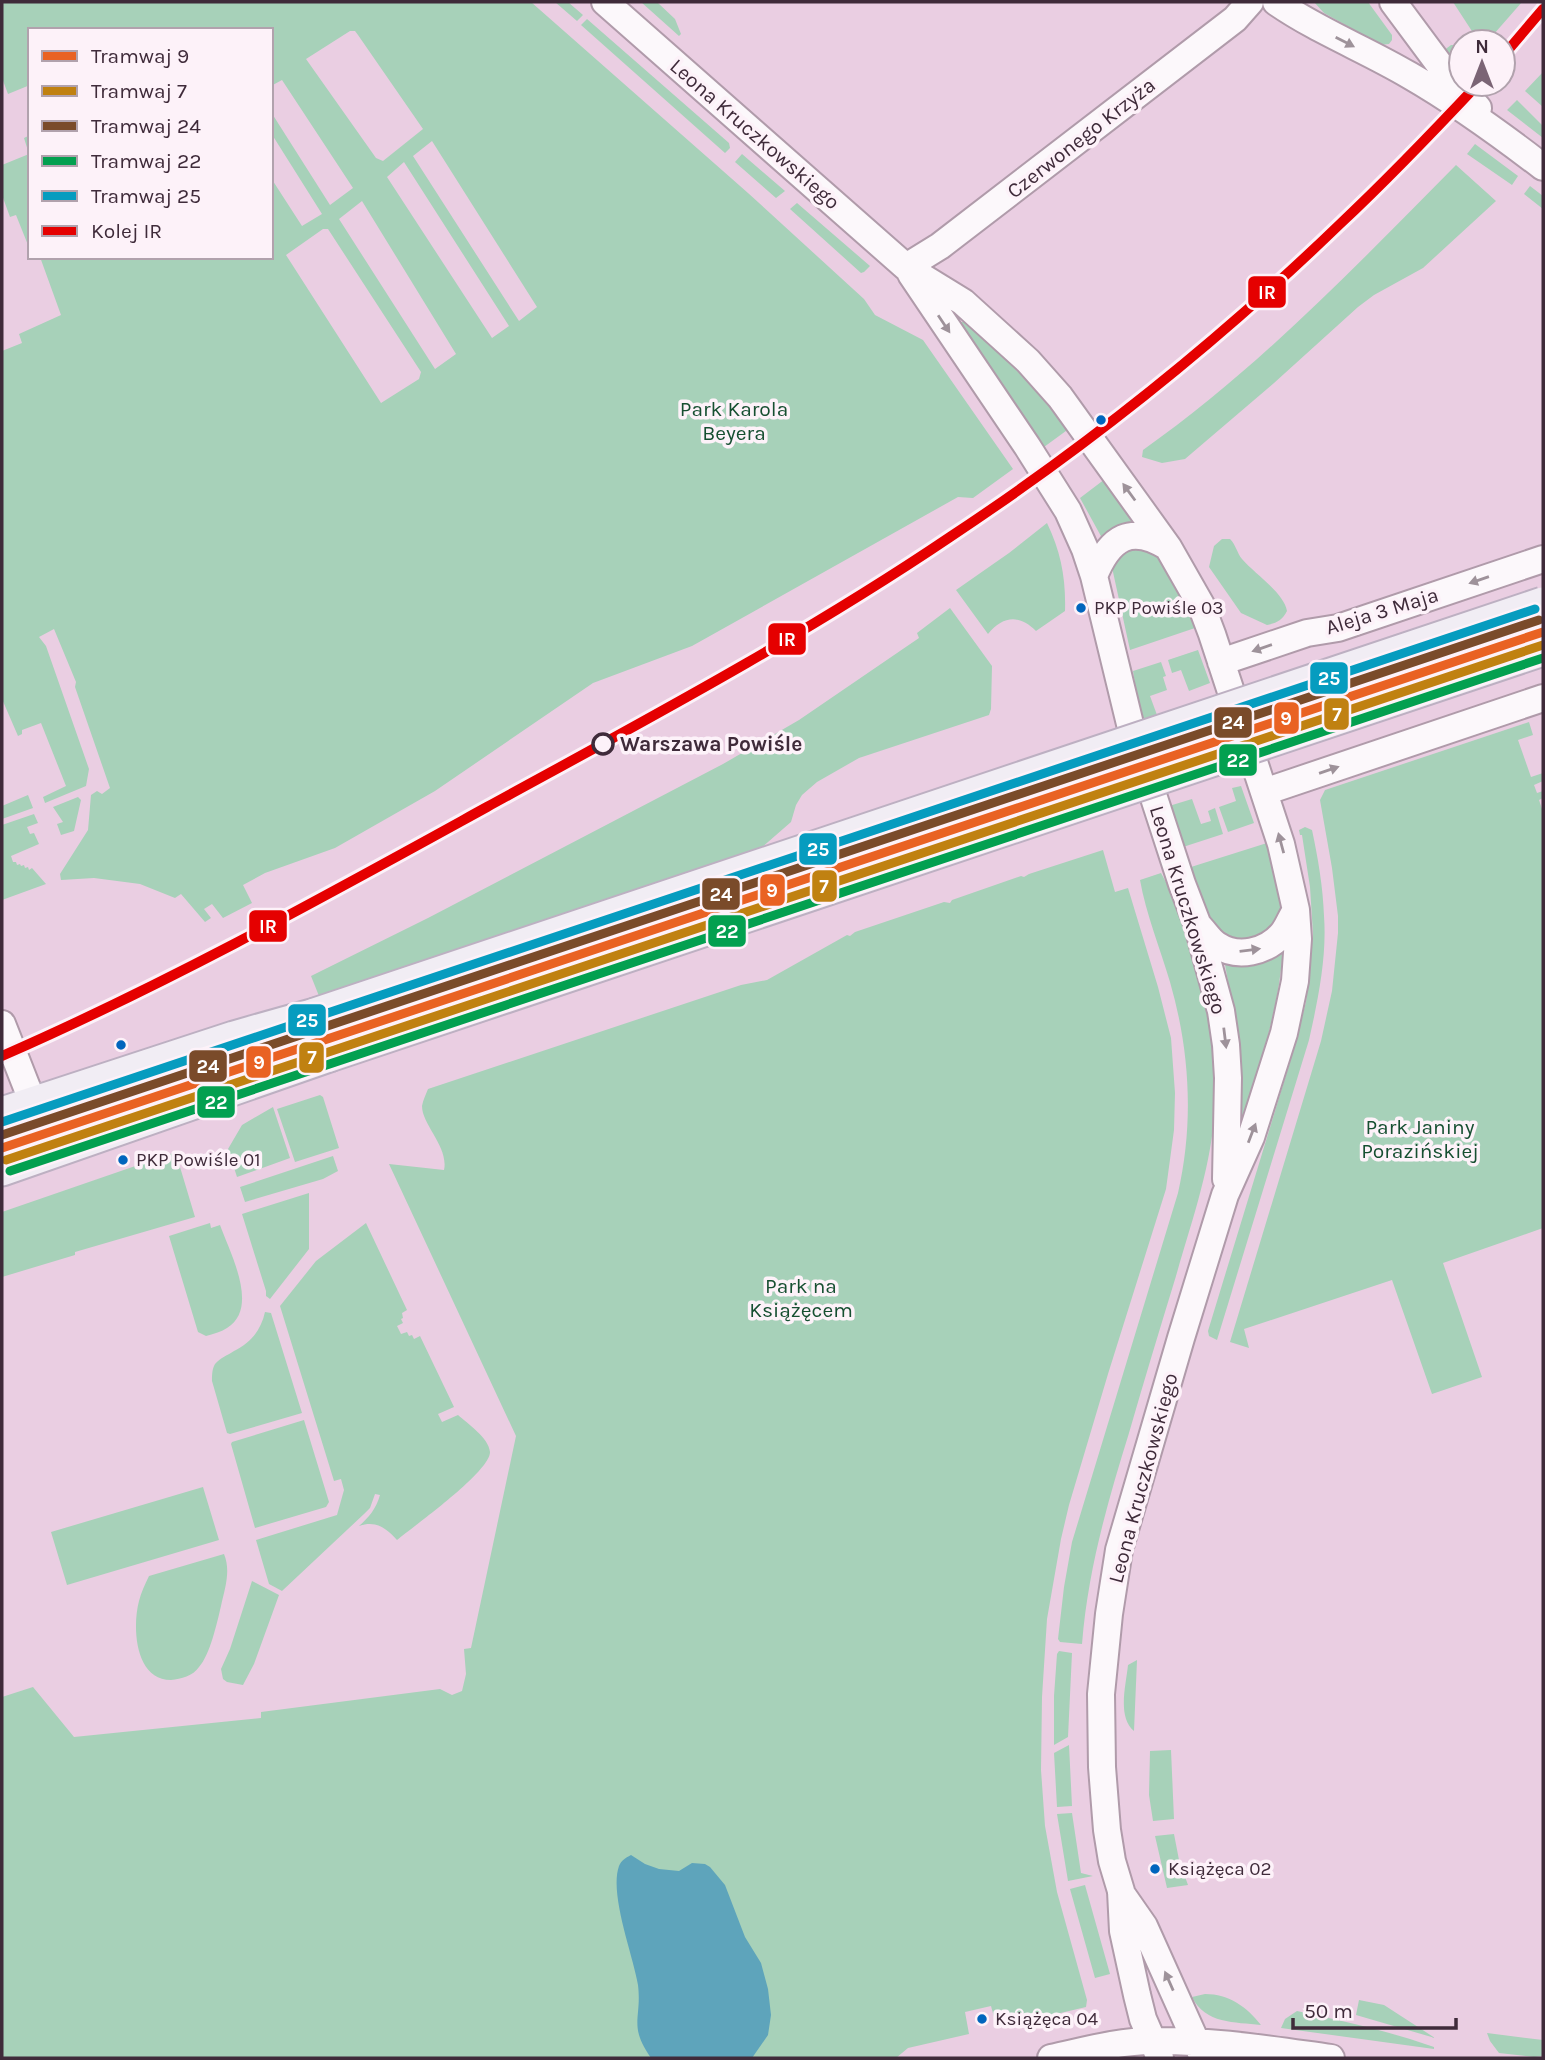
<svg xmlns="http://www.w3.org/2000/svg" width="1545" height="2060" font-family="Karla,sans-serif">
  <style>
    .green { fill: #a7d1b9; fill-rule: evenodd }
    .water { fill: #5ea4bb }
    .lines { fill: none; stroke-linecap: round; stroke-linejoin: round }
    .minor-casing { stroke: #b09baa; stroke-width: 30 }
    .major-casing { stroke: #bdb0c2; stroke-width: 37 }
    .minor { stroke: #fcf8fb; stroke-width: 26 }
    .major { stroke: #f1edf4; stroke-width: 33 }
    .major-bridge-casing { stroke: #bdb0c2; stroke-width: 37; stroke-linecap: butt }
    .major-bridge { stroke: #f1edf4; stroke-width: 33 }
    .rail-1-casing { stroke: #fdf2f9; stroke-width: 16 }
    .rail-1 { stroke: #e50000; stroke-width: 10 }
    .tram-1-casing { stroke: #fdf2f9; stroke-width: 14 }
    .tram-2-casing { stroke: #fdf2f9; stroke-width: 14 }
    .tram-3-casing { stroke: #fdf2f9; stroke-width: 14 }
    .tram-4-casing { stroke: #fdf2f9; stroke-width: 14 }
    .tram-5-casing { stroke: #fdf2f9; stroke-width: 14 }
    .tram-1 { stroke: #e96223; stroke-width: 9 }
    .tram-2 { stroke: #c08111; stroke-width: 9 }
    .tram-3 { stroke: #7a4b2a; stroke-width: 9 }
    .tram-4 { stroke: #03a050; stroke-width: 9 }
    .tram-5 { stroke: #069cbf; stroke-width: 9 }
    .oneway { fill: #9e929a }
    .bus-dot { fill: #0065bd; stroke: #fdf2f9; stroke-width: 2.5 }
    .stop-dot { fill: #fdf2f9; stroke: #3f2b3a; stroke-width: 3.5 }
    .labels { text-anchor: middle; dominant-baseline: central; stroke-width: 7; stroke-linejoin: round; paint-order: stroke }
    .bus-label { font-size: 19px; fill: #3f2b3a; stroke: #fdf2f9; text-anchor: start }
    .street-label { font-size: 21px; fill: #3f2b3a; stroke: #fdf2f9 }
    .park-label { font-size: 21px; fill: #164f31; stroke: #fdf2f9 }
    .stop-label { font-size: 21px; font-weight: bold; fill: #3f2b3a; stroke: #fdf2f9; text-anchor: start }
    .line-badge { stroke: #fdf2f9; stroke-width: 2.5 }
    .badge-label { font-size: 19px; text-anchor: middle; font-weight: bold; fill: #fff }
  </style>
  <rect width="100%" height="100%" fill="#eacee2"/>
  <path class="green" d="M2 2H531L748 193 864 299 875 315 923 340 1013 469 973 498 958 497 692 646 593 683 435 791 335 848 265 873 243 885 252 903 223 918 212 904 204 909 211 918 205 922 181 894 175 898 140 884 94 878 61 880 60 874 88 830 91 795 97 791 102 794 110 788 75 687 76 682 54 629 39 637 46 646 89 769 86 786 45 803 43 797 66 786 41 723 22 730V734L18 736 2 699V351L22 343 19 334 61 315 40 257H271V178L302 226 322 214 271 133V112L330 205 353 188 282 80 271 86V30H30V85L8 94 2 78ZM350 31H355L358 35 423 129 383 161 376 158 306 59ZM432 141 537 307 519 321 413 156ZM404 162 509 326 492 338 387 177ZM362 201 456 354 435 369 339 219ZM323 229H328L421 372 419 379 381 403 286 255Z
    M555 2H568L583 15 577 21Z
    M641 2H657L675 19 681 34 679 36Z
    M1314 2H1368L1392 35V40L1389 44 1381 45 1324 13Z
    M1453 2H1522L1487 42H1479Z
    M587 19 729 143 730 148 725 153 581 25Z
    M1451 45H1455L1461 49V71L1443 51Z
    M1543 72V107L1525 91Z
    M1517 100 1543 126V138L1507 110Z
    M30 135V250L16 215 10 217 2 195V165L29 154 24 138Z
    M1475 144 1518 176 1512 185 1467 154Z
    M742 154 785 191 776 198 735 162Z
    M1456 165 1496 201 1423 268 1374 295 1358 307 1274 383 1185 459 1162 463 1142 457 1143 450C1258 369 1357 265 1456 165Z
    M1530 186 1543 196V209L1524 194Z
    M797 203 870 266 864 272 861 273 790 209Z
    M961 322H965C1002 355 1038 390 1070 428L1044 447 961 326Z
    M1105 479 1133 519V522L1113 530 1102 538 1080 498Z
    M1047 523C1061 552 1066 579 1065 611L1036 631C1019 614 1003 616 988 634L956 590 1009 553Z
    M1222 539H1230C1236 545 1237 553 1242 559 1255 574 1284 593 1287 611 1282 621 1276 623 1267 625L1241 613 1209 567 1214 546Z
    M1129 544 1157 553 1184 601 1195 628 1130 650 1113 572V565Z
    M950 608 992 666 991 709 989 715 859 758 817 782 802 795 796 805 791 822 761 848 319 996 311 976 428 918 723 764 799 720 919 638 917 633Z
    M1198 650 1210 683 1189 691 1181 670 1172 673 1168 660Z
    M1161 662 1166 676 1163 677 1167 690 1150 696 1157 715 1141 721 1133 671Z
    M1529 722 1533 735 1518 740 1531 777 1543 773V781L1534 785 1537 793 1543 791V798L1539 800 1542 809H1543V1228L1443 1263 1482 1377 1432 1394 1392 1280 1244 1329 1249 1348 1230 1342 1321 1041 1332 991 1338 933V916L1332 868 1320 800 1325 790Z
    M1241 786 1254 823 1228 832 1219 807 1236 801 1232 788Z
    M28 795 33 808 2 819V806Z
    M78 797 81 800 74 831 61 835 57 824 63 822 53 807Z
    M1192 799 1201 824 1211 821 1208 811 1215 808 1223 834 1183 847 1169 806Z
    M34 814 38 823 27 827 30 834 34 833 39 844 11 856 13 862H16L17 865 20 864 21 866 24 865 25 868 28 867 29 870 32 868 46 884 2 900V825Z
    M1305 827 1312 830C1318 858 1323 887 1324 916 1327 957 1318 1000 1309 1040L1217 1340 1209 1336 1208 1331 1293 1052 1306 1002 1313 934 1310 887 1302 835H1300L1299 830Z
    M1267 843C1272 862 1282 885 1281 905 1281 919 1273 928 1262 936 1258 939 1253 939 1247 940 1209 945 1201 895 1191 867Z
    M1103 850 1115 892 1128 888 1158 987 1171 1038 1175 1093 1174 1130 1166 1189 1108 1374 1069 1505 1061 1539 1047 1619 1042 1697 1041 1770 1045 1826 1057 1892 1087 2000 1086 2007 997 2028 991 2006 965 2012 969 2034 908 2048 896 2058H2V1697L33 1687 74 1737 261 1718V1712L440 1689 452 1695 462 1691 466 1674 464 1649 471 1648 516 1436 389 1164 444 1170C449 1147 422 1125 422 1106 423 1100 426 1094 428 1089L741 985 767 980 847 935 850 936 855 932 944 902 950 903 952 900 1021 876 1024 877 1029 874Z
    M1161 873C1175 897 1181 920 1189 945 1206 998 1217 1051 1215 1106 1212 1165 1192 1220 1176 1276 1160 1328 1144 1381 1129 1433 1107 1504 1088 1570 1082 1644L1060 1642 1058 1639 1064 1587 1072 1542 1178 1193C1194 1123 1190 1051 1170 982 1160 948 1146 914 1140 880Z
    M1283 949C1279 1008 1261 1062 1244 1118H1242L1241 1054 1224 959Z
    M320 1095 323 1097 339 1148 295 1162 277 1109Z
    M273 1107 290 1158 237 1177 228 1149 242 1125Z
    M173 1153 177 1157 195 1217 75 1252V1255L2 1277V1212Z
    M333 1156 338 1171 323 1179 245 1202 240 1187Z
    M309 1193V1249L270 1299 266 1296V1291L242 1214Z
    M210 1223 211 1228 220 1225C230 1253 260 1308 227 1328 221 1332 213 1334 206 1336L198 1332 169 1236Z
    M366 1223 407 1310 402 1313 403 1318 401 1319 403 1323 397 1326 401 1334 407 1332 409 1336 412 1335 414 1339 420 1336 454 1407 438 1414 442 1422 458 1415C468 1424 489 1438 490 1452 490 1472 414 1526 397 1540 386 1528 376 1520 359 1526 369 1517 376 1509 380 1495L375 1494 370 1508 364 1514 282 1591 269 1584 256 1540 337 1515 344 1490 341 1479 334 1481 280 1306 316 1261Z
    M265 1312 271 1313 302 1413 230 1434 227 1433 212 1381C212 1375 212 1369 215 1364 220 1358 228 1355 234 1351 251 1343 261 1330 265 1312Z
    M304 1420 329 1502 326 1507 255 1528 231 1444 232 1442Z
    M203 1487 219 1540 67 1585 51 1532Z
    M224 1554C231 1571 225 1588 221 1606 217 1623 210 1655 199 1667 193 1676 181 1679 171 1680 135 1680 132 1627 139 1601 141 1593 145 1584 149 1576Z
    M252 1581 279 1595 254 1664 243 1685 227 1682 223 1679 221 1669 230 1649Z
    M1059 1651 1072 1653 1068 1737 1054 1745V1696L1057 1654Z
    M1137 1660 1134 1731C1117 1717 1126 1685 1128 1665Z
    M1069 1745 1072 1806 1057 1807 1054 1753Z
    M1171 1750 1174 1819 1153 1821 1149 1795 1150 1751Z
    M1072 1813 1081 1873 1093 1876 1068 1881 1057 1814Z
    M1174 1834 1179 1860 1188 1885 1167 1888 1155 1836Z
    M1085 1885 1110 1974 1095 1978 1070 1889Z
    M1205 1994C1229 1994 1247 2007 1261 2025 1235 2022 1205 2024 1192 1997Z
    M1359 2000 1384 2005 1435 2038 1356 2015Z
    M1297 2011C1343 2021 1389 2031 1434 2047V2049L1281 2028 1285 2019Z
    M1487 2033 1543 2040V2056L1534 2057 1499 2053 1490 2041Z"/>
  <path class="water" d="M631 1855 645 1864 659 1869 679 1871 692 1863 705 1864 710 1867 725 1885 745 1937 761 1963 768 1989 771 2015 768 2035 752 2058H651C628 2025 642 2019 638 1985 633 1955 609 1894 619 1866 621 1861 625 1858 631 1855Z"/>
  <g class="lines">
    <defs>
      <path id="minor" d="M605 2 906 267 963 302 1028 361 1060 397 1168 547 1201 605 1212 634 1281 844 1296 910 1298 939 1295 981 1284 1033 1251 1137 1225 1195 1181 1338 1119 1550 1109 1614 1101 1694 1102 1767 1107 1830 1112 1861 1121 1891 1123 1931 1137 1995 1143 2019 1160 2058
        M1276 2C1318 31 1365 49 1409 75 1456 102 1500 134 1543 167
        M1393 2 1442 68 1478 108
        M906 267 940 246 1235 19 1250 2
        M911 274 1027 446 1068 511 1085 549 1094 576 1130 724 1182 884 1197 923 1221 1011 1226 1045 1228 1078 1226 1179
        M1094 576C1110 537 1131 524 1168 547
        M1221 662 1307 633 1338 628 1543 559
        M1264 792 1543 698
        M1198 925C1204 931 1210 941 1217 945 1238 959 1266 952 1282 934 1288 927 1291 917 1296 910
        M2 1024 33 1103
        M1121 1893 1144 1926 1202 2055
        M1051 2058C1084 2051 1118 2041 1152 2041 1212 2040 1272 2050 1331 2058"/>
      <path id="major" d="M2 1114 234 1038 315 1015
        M2 1169 329 1055"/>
    </defs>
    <use href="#minor" class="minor-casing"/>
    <use href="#major" class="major-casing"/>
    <use href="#minor" class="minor"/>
    <use href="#major" class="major"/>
    <defs>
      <path id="major-bridge" d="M315 1015 1543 604
        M329 1055 1543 649"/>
    </defs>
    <use href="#major-bridge" class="major-bridge-casing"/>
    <use href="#major-bridge" class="major-bridge"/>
    <defs>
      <path id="rail-1" d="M1503 56 1543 9
        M2 1056C169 983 327 895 487 807 644 721 802 637 950 537 1089 445 1220 340 1340 224 1388 179 1433 132 1478 84"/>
    </defs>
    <use href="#rail-1" class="rail-1-casing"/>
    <use href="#rail-1" class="rail-1"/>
    <defs>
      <path id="tram-1" d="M2 1148 1543 632"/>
      <path id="tram-2" d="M6 1160 1543 645"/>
      <path id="tram-3" d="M2 1135 1539 620"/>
      <path id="tram-4" d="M10 1171 1543 658"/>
      <path id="tram-5" d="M2 1122 1535 609"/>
    </defs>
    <use href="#tram-1" class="tram-1-casing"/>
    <use href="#tram-2" class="tram-2-casing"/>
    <use href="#tram-3" class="tram-3-casing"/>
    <use href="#tram-4" class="tram-4-casing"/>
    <use href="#tram-5" class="tram-5-casing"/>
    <use href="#tram-1" class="tram-1"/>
    <use href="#tram-2" class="tram-2"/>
    <use href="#tram-3" class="tram-3"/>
    <use href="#tram-4" class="tram-4"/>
    <use href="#tram-5" class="tram-5"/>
  </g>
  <defs><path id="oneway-solid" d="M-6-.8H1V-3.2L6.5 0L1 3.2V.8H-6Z" transform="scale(1.75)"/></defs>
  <g class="oneway">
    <use href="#oneway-solid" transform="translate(1345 42) rotate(27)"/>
    <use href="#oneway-solid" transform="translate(944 324) rotate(56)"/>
    <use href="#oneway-solid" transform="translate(1129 492) rotate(-126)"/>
    <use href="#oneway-solid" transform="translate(1479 580) rotate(161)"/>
    <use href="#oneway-solid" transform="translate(1262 648) rotate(161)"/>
    <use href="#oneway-solid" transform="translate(1329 770) rotate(-19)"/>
    <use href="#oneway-solid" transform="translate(1281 843) rotate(-105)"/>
    <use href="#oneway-solid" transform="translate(1250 950) rotate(-7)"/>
    <use href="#oneway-solid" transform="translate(1225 1038) rotate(83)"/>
    <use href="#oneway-solid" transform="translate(1252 1133) rotate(-69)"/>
    <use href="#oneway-solid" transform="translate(1169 1981) rotate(-114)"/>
  </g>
  <g class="bus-dot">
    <circle cx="1101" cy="420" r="6"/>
    <circle cx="1081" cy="608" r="6"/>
    <circle cx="121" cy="1045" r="6"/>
    <circle cx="123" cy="1160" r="6"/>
    <circle cx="1155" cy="1869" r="6"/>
    <circle cx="982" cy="2019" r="6"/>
  </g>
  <circle class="stop-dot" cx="603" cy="744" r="10"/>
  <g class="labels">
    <g class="bus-label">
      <text x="1094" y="608">PKP Powiśle 03</text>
      <text x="136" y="1160">PKP Powiśle 01</text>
      <text x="1168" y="1869">Książęca 02</text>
      <text x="995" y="2019">Książęca 04</text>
    </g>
    <g class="street-label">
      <text transform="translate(755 134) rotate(41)">Leona Kruczkowskiego</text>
      <text transform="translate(1081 138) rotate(-38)">Czerwonego Krzyża</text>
      <text transform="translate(1382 611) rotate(-17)">Aleja 3 Maja</text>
      <text transform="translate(1188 910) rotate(73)">Leona Kruczkowskiego</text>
      <text transform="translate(1143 1478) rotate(-75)">Leona Kruczkowskiego</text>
    </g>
    <g class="park-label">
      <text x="734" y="409">Park Karola<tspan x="734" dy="24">Beyera</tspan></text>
      <text x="1420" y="1127">Park Janiny<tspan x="1420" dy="24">Porazińskiej</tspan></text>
      <text x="801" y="1286">Park na<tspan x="801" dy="24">Książęcem</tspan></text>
    </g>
    <g class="stop-label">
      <text x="620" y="744">Warszawa Powiśle</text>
    </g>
  </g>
  <g class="line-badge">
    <rect x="1247" y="275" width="40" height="34" rx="7" fill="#e50000"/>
    <rect x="767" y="622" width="40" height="34" rx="7" fill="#e50000"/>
    <rect x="1309" y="661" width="40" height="34" rx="7" fill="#069cbf"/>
    <rect x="1323" y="697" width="27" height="34" rx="7" fill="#c08111"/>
    <rect x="1273" y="701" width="27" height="34" rx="7" fill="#e96223"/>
    <rect x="1213" y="706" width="40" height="33" rx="7" fill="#7a4b2a"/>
    <rect x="1218" y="743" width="40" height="34" rx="7" fill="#03a050"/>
    <rect x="798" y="832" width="40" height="34" rx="7" fill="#069cbf"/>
    <rect x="811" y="869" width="27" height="34" rx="7" fill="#c08111"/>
    <rect x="759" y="873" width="27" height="34" rx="7" fill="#e96223"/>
    <rect x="701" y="877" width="40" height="34" rx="7" fill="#7a4b2a"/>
    <rect x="248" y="909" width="40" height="34" rx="7" fill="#e50000"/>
    <rect x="707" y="914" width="40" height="34" rx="7" fill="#03a050"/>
    <rect x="287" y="1003" width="40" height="34" rx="7" fill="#069cbf"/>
    <rect x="298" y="1041" width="27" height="33" rx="7" fill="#c08111"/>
    <rect x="245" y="1045" width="27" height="34" rx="7" fill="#e96223"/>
    <rect x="188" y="1049" width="40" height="34" rx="7" fill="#7a4b2a"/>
    <rect x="196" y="1085" width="40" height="34" rx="7" fill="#03a050"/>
  </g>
  <g class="badge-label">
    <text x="1267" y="299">IR</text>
    <text x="787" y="646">IR</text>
    <text x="1329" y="685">25</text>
    <text x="1337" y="721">7</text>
    <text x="1286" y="725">9</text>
    <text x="1233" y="729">24</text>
    <text x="1238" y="767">22</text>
    <text x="818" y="856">25</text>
    <text x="824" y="893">7</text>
    <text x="772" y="897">9</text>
    <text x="721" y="901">24</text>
    <text x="268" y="933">IR</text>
    <text x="727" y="938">22</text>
    <text x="307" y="1027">25</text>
    <text x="312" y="1064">7</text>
    <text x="259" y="1069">9</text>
    <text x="208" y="1073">24</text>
    <text x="216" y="1109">22</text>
  </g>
  <rect width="1545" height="2060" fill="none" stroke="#3f2b3a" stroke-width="7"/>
  <rect x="28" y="28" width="245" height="231" fill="#fdf2f9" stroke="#b1a2ad" stroke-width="2"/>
  <rect x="42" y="51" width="35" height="10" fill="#e96223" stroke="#b1a2ad" stroke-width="2"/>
  <text x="91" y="63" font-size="21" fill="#3f2b3a">Tramwaj 9</text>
  <rect x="42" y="86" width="35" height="10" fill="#c08111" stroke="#b1a2ad" stroke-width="2"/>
  <text x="91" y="98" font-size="21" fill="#3f2b3a">Tramwaj 7</text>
  <rect x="42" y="121" width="35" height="10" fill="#7a4b2a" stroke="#b1a2ad" stroke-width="2"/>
  <text x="91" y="133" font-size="21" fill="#3f2b3a">Tramwaj 24</text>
  <rect x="42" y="156" width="35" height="10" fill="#03a050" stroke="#b1a2ad" stroke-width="2"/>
  <text x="91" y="168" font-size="21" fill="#3f2b3a">Tramwaj 22</text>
  <rect x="42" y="191" width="35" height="10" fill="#069cbf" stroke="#b1a2ad" stroke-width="2"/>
  <text x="91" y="203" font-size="21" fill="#3f2b3a">Tramwaj 25</text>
  <rect x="42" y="226" width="35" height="10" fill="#e50000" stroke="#b1a2ad" stroke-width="2"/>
  <text x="91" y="238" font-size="21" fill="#3f2b3a">Kolej IR</text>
  <g transform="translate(1482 63)"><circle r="33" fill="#fdf2f9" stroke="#b1a2ad" stroke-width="2"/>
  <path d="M0-5L12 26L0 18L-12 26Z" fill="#7b6475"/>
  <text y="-10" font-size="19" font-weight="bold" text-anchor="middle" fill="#3f2b3a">N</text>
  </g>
  <path d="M1293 2018v10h163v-10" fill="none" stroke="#3f2b3a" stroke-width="3.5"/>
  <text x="1304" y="2018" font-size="21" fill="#3f2b3a" stroke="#fdf2f9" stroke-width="5" paint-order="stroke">50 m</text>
</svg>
